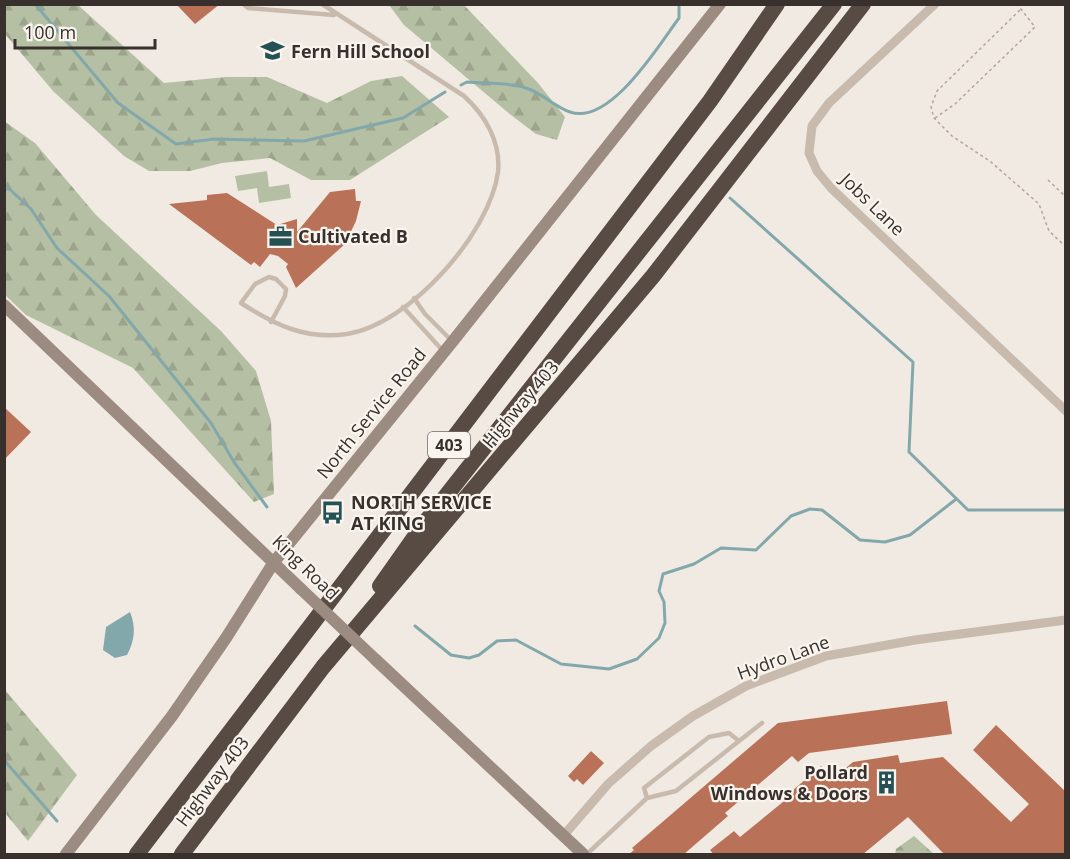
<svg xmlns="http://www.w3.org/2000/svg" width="1070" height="859" font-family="'Open Sans',sans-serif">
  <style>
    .forest { fill: url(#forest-firs) }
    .pitch { fill: #b5bfa3 }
    .water { fill: #83a8ab }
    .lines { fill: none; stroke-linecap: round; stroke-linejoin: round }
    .stream { stroke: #83a8ab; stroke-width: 3 }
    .building { fill: #b97257 }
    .path { stroke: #b4a599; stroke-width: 1.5; stroke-dasharray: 3 3; stroke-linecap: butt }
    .lane { stroke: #c8bbae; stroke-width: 4.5 }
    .street { stroke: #c8bbae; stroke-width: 9 }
    .secondary { stroke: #9c8b80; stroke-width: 12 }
    .highway { stroke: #584b44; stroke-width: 16 }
    .secondary-bridge { stroke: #9c8b80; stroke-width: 12 }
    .labels { text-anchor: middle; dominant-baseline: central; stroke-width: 4.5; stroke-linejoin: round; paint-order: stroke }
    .shield { fill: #f9f4ee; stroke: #726b66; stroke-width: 1.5 }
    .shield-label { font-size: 16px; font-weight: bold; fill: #38302c }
    .poi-label { font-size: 18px; font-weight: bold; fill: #38302c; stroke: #f9f4ee; text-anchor: start }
    .street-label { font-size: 18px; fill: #38302c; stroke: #f9f4ee }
  </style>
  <defs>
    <pattern id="forest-firs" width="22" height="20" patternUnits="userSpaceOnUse" patternTransform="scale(1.5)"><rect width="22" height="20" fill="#b5bfa3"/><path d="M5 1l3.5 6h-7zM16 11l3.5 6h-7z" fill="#9ca48c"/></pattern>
  </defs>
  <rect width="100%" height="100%" fill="#f1eae2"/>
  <path class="forest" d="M4 5H78L164 83 226 77H267L327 103 371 81 402 76 449 117 350 180H311L270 158 222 163 190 171H149L124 156 53 91 5 34Z
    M389 5H464L538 83 565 117 557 140 536 134 511 115 404 25Z
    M4 121 35 143 96 215 221 331 256 371 271 421 274 494 254 502 133 368 26 315 5 295Z
    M5 690 77 775 28 841 5 813Z
    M914 836 934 854H895L896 849Z"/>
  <path class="pitch" d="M267 171 269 187 289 184 291 198 259 203 257 188 238 191 235 176Z"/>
  <path class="water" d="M130 612C136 627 135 640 127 655L115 658 103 650 106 627Z"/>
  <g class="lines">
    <path class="stream" d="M35 4 118 103 176 144 214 139 304 141 403 118 445 92
      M461 85 467 82C485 84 508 82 526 88 542 93 555 107 570 112 610 126 659 45 679 18V4
      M4 184 31 209 57 248 109 296 211 423 234 462 267 507
      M730 198 913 362 909 452 968 510H1066
      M415 626 451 655 469 658 479 655 497 641 516 640 561 664 609 669 637 659 659 638 665 623 664 602 659 591 663 574 694 564 721 548 756 550 791 516 810 509 822 510 860 540 885 542 910 535 955 500
      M4 760 57 821"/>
  </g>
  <path class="building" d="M176 4H220L195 24Z
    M355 189 356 201H361L356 221 345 244 296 288 286 267 288 264 278 256 270 254 260 267 254 262 251 265 169 204 207 200V195L227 193 277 225 297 219V232L330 192Z
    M4 407 31 432 4 460Z
    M947 701 952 734 809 753 798 762 792 756 725 813 728 816 683 855H628L634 850 632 848 778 723Z
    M996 725 1065 791V855H945L908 817 862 855H714L710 850 734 831 740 837 794 793 792 791 821 766 826 771 834 764 841 772 853 762 898 755 900 763 943 757 1011 822 1029 804 973 750Z
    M591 751 604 763 583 785 577 779 574 782 568 776Z"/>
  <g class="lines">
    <path class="path" d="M1020 10 937 91 931 107 934 118 952 136 991 162 1039 204 1049 231 1066 247
      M935 118 955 104 1035 27 1017 4
      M1048 180 1066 197"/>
    <path class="lane" d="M243 4 248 8 334 15
      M414 298 425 314 451 340
      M403 307 444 352
      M271 322 285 296 286 289 276 279 269 277 255 284 241 303C275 325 306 340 347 334 409 325 490 233 498 172 501 142 485 115 464 96L322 4
      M739 741 762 723
      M587 854 647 798 676 791 739 741 729 733 709 737 644 788 647 798"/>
    <path class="street" d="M935 4 829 103 812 126 809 153 817 171 831 188 1066 411
      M564 835 608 784 651 746 693 716 746 686 826 656 915 640 1066 620"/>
    <path class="secondary" d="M4 305 301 589
      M376 660 583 854
      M66 854 172 716 226 638 274 562 453 341 720 4"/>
    <path class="highway" d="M380 586 423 525 834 4
      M137 854 710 101 777 4
      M182 854 323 667 653 276 863 4"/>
    <path class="secondary-bridge" d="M301 589 376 660"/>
  </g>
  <defs>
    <symbol id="school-bare" viewBox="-9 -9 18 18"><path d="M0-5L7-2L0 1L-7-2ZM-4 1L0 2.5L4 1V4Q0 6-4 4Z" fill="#255155" stroke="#f9f4ee" stroke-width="2.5" paint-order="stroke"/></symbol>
    <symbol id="office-bare" viewBox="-9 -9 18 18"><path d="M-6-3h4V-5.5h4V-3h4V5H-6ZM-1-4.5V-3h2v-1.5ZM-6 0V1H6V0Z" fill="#255155" stroke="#f9f4ee" stroke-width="2.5" paint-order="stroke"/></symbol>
    <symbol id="bus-bare" viewBox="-9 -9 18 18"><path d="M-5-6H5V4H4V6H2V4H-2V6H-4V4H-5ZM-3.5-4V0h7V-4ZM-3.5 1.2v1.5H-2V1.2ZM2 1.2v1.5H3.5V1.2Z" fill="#255155" stroke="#f9f4ee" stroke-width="2.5" paint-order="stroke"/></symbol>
    <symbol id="building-bare" viewBox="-9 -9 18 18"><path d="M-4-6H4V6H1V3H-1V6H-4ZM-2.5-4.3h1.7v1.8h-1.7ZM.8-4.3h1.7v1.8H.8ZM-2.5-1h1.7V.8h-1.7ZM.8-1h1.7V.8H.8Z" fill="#255155" stroke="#f9f4ee" stroke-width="2.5" paint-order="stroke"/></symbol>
  </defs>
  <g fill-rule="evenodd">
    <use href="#school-bare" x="256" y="34" width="33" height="33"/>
    <use href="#office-bare" x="264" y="220" width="33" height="33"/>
    <use href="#bus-bare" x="316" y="496" width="33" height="33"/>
    <use href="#building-bare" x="870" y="766" width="33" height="33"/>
  </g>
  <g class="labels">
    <rect class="shield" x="428" y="432" width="42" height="26" rx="4.5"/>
    <g class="shield-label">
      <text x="449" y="445">403</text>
    </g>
    <g class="poi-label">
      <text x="291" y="51">Fern Hill School</text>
      <text x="298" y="236">Cultivated B</text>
      <text x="351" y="502">NORTH SERVICE<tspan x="351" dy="21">AT KING</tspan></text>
      <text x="868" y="772" text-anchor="end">Pollard<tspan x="868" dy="21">Windows &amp; Doors</tspan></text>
    </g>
    <g class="street-label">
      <text transform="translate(873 204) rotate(44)">Jobs Lane</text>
      <text transform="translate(520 404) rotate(-50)">Highway 403</text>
      <text transform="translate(371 413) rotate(-51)">North Service Road</text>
      <text transform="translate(306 567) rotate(44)">King Road</text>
      <text transform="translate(783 657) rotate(-20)">Hydro Lane</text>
      <text transform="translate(212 781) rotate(-53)">Highway 403</text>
    </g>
  </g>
  <rect width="1070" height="859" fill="none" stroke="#38302c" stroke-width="12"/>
  <path d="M15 39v9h140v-9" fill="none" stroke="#38302c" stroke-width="3"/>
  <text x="24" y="39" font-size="18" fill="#38302c" stroke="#f9f4ee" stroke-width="4.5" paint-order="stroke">100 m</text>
</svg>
